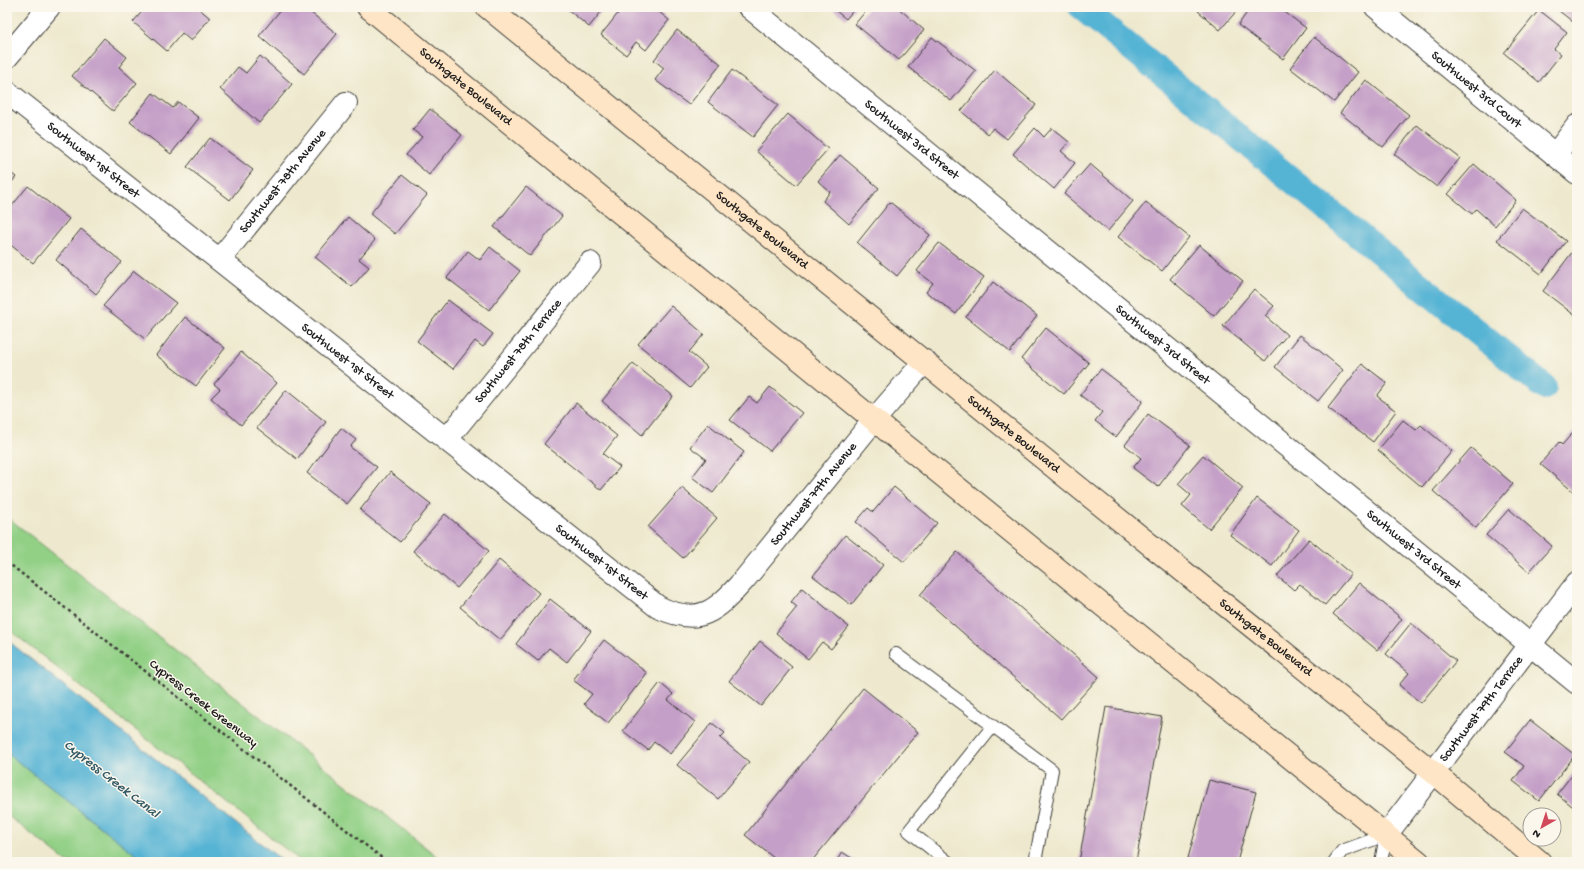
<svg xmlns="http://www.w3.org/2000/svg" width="1584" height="869" font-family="'Gochi Hand',sans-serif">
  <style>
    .green { fill: #92d086; stroke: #577651 }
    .water { fill: #55b3d4; stroke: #386878 }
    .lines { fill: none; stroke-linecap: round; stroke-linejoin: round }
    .canal { stroke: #55b3d4; stroke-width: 26 }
    .building { fill: #c49fc7 }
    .lane-casing { stroke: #3c3b37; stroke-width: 14 }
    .street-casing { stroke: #3c3b37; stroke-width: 24 }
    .secondary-casing { stroke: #3c3b37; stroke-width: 24 }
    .path { stroke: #3c3b37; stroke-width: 2.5; stroke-dasharray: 3 3; stroke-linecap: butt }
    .lane { stroke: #fff; stroke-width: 12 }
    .street { stroke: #fff; stroke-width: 22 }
    .secondary { stroke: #fee5c5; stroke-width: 22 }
    .labels { text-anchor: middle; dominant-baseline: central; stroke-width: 3; stroke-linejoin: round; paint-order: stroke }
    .street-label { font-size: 13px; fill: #1c1c1c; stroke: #fbf7ec }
    .water-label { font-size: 14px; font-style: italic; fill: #335866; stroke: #fbf7ec }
  </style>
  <rect width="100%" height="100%" fill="#fbf7ec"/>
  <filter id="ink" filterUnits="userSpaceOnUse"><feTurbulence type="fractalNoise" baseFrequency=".025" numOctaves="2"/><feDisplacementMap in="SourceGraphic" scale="8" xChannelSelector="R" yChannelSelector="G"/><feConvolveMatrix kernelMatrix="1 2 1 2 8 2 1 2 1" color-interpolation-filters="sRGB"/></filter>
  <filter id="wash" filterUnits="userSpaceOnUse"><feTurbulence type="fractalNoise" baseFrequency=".012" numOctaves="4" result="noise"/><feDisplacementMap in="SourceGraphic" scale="16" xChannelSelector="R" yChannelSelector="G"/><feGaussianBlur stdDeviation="0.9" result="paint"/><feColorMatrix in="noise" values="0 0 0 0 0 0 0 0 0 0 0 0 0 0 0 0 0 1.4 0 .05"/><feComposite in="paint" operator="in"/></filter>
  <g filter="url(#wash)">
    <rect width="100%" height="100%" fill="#eee9ce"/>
    <path class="green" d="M7 517 444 862H302L7 628Z
      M7 753 145 862H67L7 815Z"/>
    <path class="water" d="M7 640 284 862H145L7 753Z"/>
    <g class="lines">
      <path class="canal" d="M1081 7 1544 387"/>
    </g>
    <g id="blocks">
      <path class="building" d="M146 7H197L210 18 191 41 182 33 167 51 133 22Z
        M283 7H304L337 34 304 74 259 36Z
        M565 7H605L589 27Z
        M623 7H653L669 20 646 50 636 42 626 55 601 35Z
        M831 7H856L846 19Z
        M869 7H897L924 30 899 60 855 24Z
        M1201 7H1240L1220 30 1198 11Z
        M1251 7H1278L1306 28 1283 59 1238 25Z
        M1554 7H1577V25Z
        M1539 10 1567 32 1554 49 1561 54 1539 82 1504 53Z
        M677 30 721 64 689 105 655 80 664 68 654 60Z
        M932 37 976 71 951 101 908 67Z
        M1314 37 1358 72 1334 102 1290 68Z
        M104 38 127 57 119 67 137 83 113 111 72 76Z
        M260 56 292 84 259 123 220 89 238 67 246 73Z
        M732 70 778 105 753 137 708 102Z
        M995 70 1036 105 1007 139 993 128 988 134 961 111Z
        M1366 80 1409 115 1383 147 1340 113Z
        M153 93 173 108 178 102 199 118 171 154 130 122Z
        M430 109 462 135 429 175 406 155 422 137 413 130Z
        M788 114 828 149 796 185 756 151Z
        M1417 125 1460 158 1437 187 1394 154Z
        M1035 128 1044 137 1052 128 1069 142 1061 151 1075 163 1054 189 1013 154Z
        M210 138 253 170 230 200 187 167Z
        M840 155 879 188 849 224 823 201 830 192 818 181Z
        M1090 164 1133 201 1108 231 1064 194Z
        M1474 164 1516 200 1495 226 1476 209 1472 214 1448 194Z
        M7 170 16 177 7 188Z
        M402 175 427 195 395 234 370 214Z
        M28 186 69 219 33 263 7 242V212Z
        M526 187 562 216 530 256 494 227Z
        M890 202 930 235 897 276 857 243Z
        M1146 202 1189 237 1162 271 1118 237Z
        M1522 208 1566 241 1541 274 1497 240Z
        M348 217 375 240 359 259 369 267 352 287 315 257Z
        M81 229 122 262 96 294 56 260Z
        M939 243 984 277 956 314 926 292 933 283 917 271Z
        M1199 245 1243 281 1214 316 1170 279Z
        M490 247 520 271 489 310 447 278 468 251 480 260Z
        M1573 251 1577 254V317L1543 291Z
        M134 271 176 303 145 339 103 306Z
        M993 282 1037 316 1010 352 966 317Z
        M1254 289 1274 306 1265 316 1287 335 1265 361 1223 326Z
        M448 300 493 334 483 347 475 341 453 369 417 341Z
        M671 306 704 334 689 352 707 367 690 388 638 344Z
        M185 317 225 348 196 386 156 355Z
        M1046 328 1089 363 1064 394 1021 359Z
        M1300 335 1343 370 1318 401 1275 367Z
        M241 352 277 383 241 425 211 398 220 389 214 384Z
        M633 363 673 396 642 435 602 401Z
        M1362 364 1387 383 1377 396 1396 411 1373 442 1328 408Z
        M1101 369 1143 401 1116 437 1095 421 1102 412 1080 395Z
        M770 387 802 413 770 451 730 420 749 397 757 403Z
        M286 390 326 422 297 459 257 428Z
        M576 403 617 436 603 454 620 467 601 490 544 444Z
        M1148 414 1190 445 1158 487 1133 468 1141 458 1125 445Z
        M1403 420 1416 430 1421 425 1452 451 1422 487 1378 450Z
        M708 424 744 452 713 493 692 477 706 459 690 447Z
        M341 428 356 440 350 447 377 467 347 504 307 473Z
        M1577 428V491L1575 493 1540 464 1559 442 1562 445Z
        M1471 448 1513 484 1476 528 1433 491Z
        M1203 455 1243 488 1209 529 1182 506 1191 495 1178 484Z
        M390 472 431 504 400 542 360 510Z
        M894 487 937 523 904 562 856 522 868 508 873 512Z
        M682 488 717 518 683 558 648 527Z
        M1257 498 1299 530 1272 566 1230 535Z
        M1509 509 1552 546 1529 572 1486 535Z
        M445 514 489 551 457 588 413 551Z
        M845 535 883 565 851 605 813 576Z
        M1309 539 1351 574 1325 605 1300 584 1294 590 1277 576Z
        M957 552 1099 677 1061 719 920 595Z
        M499 560 539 593 500 640 460 607Z
        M1359 583 1402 619 1377 650 1333 614Z
        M802 588 849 627 831 649 822 642 808 659 776 633 797 607 791 602Z
        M550 599 591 631 567 662 549 648 538 661 516 644Z
        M1411 623 1456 661 1421 703 1399 685 1409 673 1386 654Z
        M604 640 647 673 608 723 584 704 592 694 573 680Z
        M760 641 792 667 761 706 729 681Z
        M660 683 673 694 668 700 695 722 670 754 654 742 648 750 623 731Z
        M863 688 918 732 811 862H779L745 835Z
        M1106 707 1162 717 1136 862H1079Z
        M1530 720 1575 755 1539 801 1513 781 1524 766 1505 752Z
        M712 723 725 733 720 738 749 762 718 799 677 765Z
        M1577 768V810L1557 794Z
        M1209 780 1256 792 1237 862H1187Z
        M842 852 858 862H836Z"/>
    </g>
  </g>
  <g filter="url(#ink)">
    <use href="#blocks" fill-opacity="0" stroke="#3c3b37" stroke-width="1"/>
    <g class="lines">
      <defs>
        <path id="lane" d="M896 654 993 726
          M948 862 909 831 993 726 1052 770 1035 862
          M1334 862 1342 851 1386 835
          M1381 862 1386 835"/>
        <g id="street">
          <path id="s1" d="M749 7 1577 683"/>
          <path id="s2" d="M1376 7 1577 173"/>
          <path d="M7 57 49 7"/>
          <path id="s3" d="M7 92 658 607C700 627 716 611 744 580L874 420 925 361"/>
          <path d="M1555 155 1577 126"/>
          <path id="s4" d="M220 259 346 103"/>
          <path id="s5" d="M447 439 590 263"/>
          <path id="s6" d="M1386 835 1577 583"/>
        </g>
        <g id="secondary">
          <path id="s7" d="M368 7 874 420 1419 862"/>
          <path id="s8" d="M487 7 1092 498 1434 773 1540 862"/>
        </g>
      </defs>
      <use href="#lane" class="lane-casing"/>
      <use href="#street" class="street-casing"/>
      <use href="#secondary" class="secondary-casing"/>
      <path class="path" d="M7 562 387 862"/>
      <use href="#lane" class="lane"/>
      <use href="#street" class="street"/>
      <use href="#secondary" class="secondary"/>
    </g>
  </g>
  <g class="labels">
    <g class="street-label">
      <text stroke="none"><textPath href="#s7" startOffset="126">Southgate Boulevard</textPath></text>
      <text stroke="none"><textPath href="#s2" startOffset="130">Southwest 3rd Court</textPath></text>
      <text stroke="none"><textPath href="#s1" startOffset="210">Southwest 3rd Street</textPath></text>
      <text stroke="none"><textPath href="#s3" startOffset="110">Southwest 1st Street</textPath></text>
      <text stroke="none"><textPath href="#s4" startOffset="100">Southwest 78th Avenue</textPath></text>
      <text stroke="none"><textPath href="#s8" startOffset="354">Southgate Boulevard</textPath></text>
      <text stroke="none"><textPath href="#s1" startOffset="534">Southwest 3rd Street</textPath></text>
      <text stroke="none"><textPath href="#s5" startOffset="113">Southwest 78th Terrace</textPath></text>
      <text stroke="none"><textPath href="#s3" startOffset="434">Southwest 1st Street</textPath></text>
      <text stroke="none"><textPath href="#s8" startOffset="678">Southgate Boulevard</textPath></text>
      <text stroke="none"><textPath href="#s3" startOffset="1041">Southwest 79th Avenue</textPath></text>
      <text stroke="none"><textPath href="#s1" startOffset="858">Southwest 3rd Street</textPath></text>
      <text stroke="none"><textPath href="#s3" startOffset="758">Southwest 1st Street</textPath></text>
      <text stroke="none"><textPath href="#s8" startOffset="1002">Southgate Boulevard</textPath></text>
      <text transform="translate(203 704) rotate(38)">Cypress Creek Greenway</text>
      <text stroke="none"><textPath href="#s6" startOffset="158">Southwest 79th Terrace</textPath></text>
    </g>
    <g class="water-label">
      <text transform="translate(111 780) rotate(38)">Cypress Creek Canal</text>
    </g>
  </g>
  <rect width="1584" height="869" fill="none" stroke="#fbf7ec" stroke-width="24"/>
  <g transform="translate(1542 827) rotate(219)"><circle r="19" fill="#fbf7ec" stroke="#a29f99"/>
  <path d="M0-3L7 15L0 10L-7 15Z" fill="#d1495b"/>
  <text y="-6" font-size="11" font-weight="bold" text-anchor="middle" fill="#1c1c1c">N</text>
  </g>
</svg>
